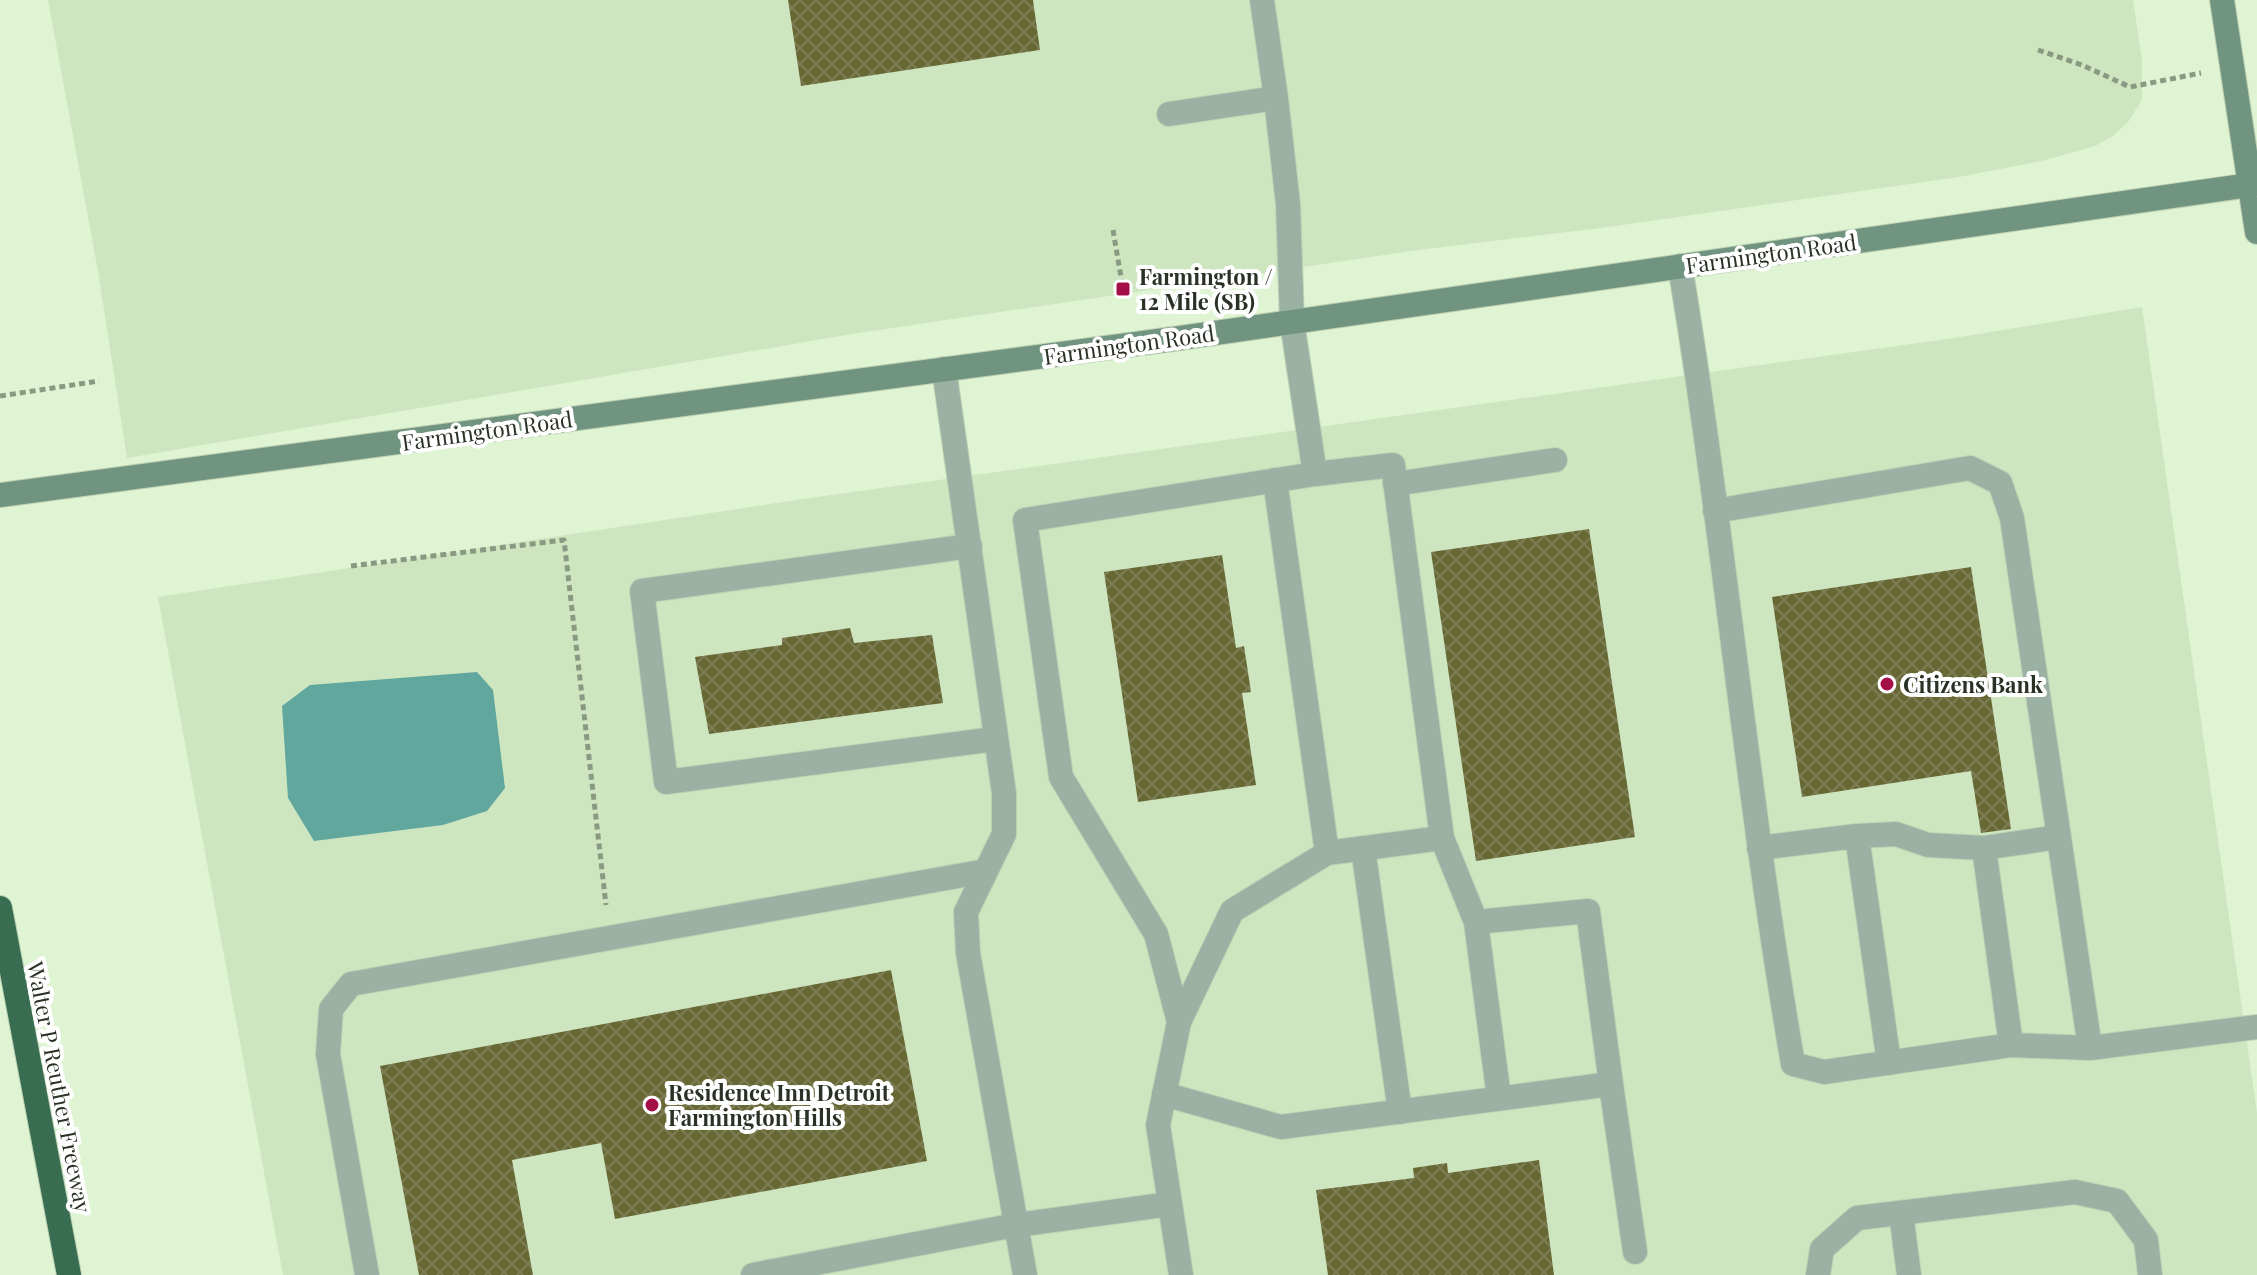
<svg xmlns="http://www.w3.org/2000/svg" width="2257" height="1275" font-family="'Playfair Display',serif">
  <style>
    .built { fill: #cde6c0 }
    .water { fill: #61a79e }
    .building { fill: url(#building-cross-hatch) }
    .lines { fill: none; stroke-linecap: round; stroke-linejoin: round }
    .lane-casing { stroke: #bed1b3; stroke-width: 26 }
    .street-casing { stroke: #bed1b3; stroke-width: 26 }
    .secondary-casing { stroke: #bed1b3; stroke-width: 26 }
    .highway-casing { stroke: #bed1b3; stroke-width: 26 }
    .path { stroke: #8a9a82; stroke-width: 5; stroke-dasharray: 6 4; stroke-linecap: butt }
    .lane { stroke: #9ab1a3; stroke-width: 24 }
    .street { stroke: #9ab1a3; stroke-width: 24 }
    .secondary { stroke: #719480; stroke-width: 24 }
    .highway { stroke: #386d52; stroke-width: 24 }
    .poi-dot { fill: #a50f48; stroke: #fff; stroke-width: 3 }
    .labels { text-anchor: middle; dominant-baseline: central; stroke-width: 8; stroke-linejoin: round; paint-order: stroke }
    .street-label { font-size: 22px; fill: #2a3226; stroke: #fff }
    .poi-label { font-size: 22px; font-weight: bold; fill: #2a3226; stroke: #fff; text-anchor: start }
  </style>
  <defs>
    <pattern id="building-cross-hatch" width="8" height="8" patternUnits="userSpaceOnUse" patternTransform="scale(2)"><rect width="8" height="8" fill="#686835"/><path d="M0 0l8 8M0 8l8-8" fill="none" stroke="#7e7e57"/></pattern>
  </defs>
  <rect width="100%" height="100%" fill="#def4d2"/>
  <path class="built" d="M48 0H2133L2142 61V100L2128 122 2113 136 2095 146 2042 161 1959 177 1601 228 1418 250 852 334 127 458 98 271Z
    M2142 307 2257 1113V1275H283L158 597 810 498 1954 338Z"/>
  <path class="water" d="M477 672 493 690 505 788 487 811 443 825 314 841 288 798 282 706 310 685Z"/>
  <path class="building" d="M788 0H1033L1040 50 801 86Z
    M1589 529 1635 837 1476 861 1431 552Z
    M1222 555 1236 648 1244 646 1251 692 1242 693 1256 785 1138 802 1104 572Z
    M1971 567 2011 829 1981 833 1971 771 1802 797 1772 597Z
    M850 628 854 643 932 635 943 703 709 734 695 657 782 645V638Z
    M891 970 927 1161 615 1219 601 1143 512 1160 533 1275H419L380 1066Z
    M1539 1160 1554 1275H1328L1316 1190 1414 1178 1413 1168 1447 1163 1448 1173Z"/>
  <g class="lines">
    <defs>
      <path id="lane" d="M1262 0 1276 98 1288 204 1292 322 1315 474
        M1169 114 1276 98
        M1680 266C1724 531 1747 799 1793 1064L1824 1072 2011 1045 2090 1048 2257 1027
        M944 369 1004 793V834L966 912 968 953 1025 1275
        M1395 484 1555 460
        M1715 511 1970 468 2000 483 2012 518 2090 1048
        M970 546 642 591 666 782 995 739
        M1857 836 1889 1063
        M1363 848 1400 1112
        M1759 848 1857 836 1896 834 1928 845 1984 848 2058 837
        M1984 848 2011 1045
        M1476 922 1499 1098
        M1179 1022 1156 934 1061 777 1025 520 1315 474 1393 465 1442 838
        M1179 1022 1232 911 1327 853 1275 480
        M1611 1084 1635 1252
        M1164 1094 1281 1127 1611 1084 1588 911 1476 922 1442 838 1327 853
        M1901 1213 1909 1275
        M367 1275 328 1054 331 1009 351 984 986 871
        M753 1275 1016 1225 1170 1204
        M1818 1275 1822 1249 1857 1218 2075 1192 2117 1201 2146 1240 2150 1275"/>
      <path id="street" d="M1179 1022 1158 1125 1181 1275"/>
      <path id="secondary" d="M2222 0 2257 232
        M0 495 1173 339 2257 184"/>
      <path id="highway" d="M0 908 69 1275"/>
    </defs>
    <use href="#lane" class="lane-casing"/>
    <use href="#street" class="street-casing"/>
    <use href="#secondary" class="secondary-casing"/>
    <use href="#highway" class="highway-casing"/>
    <path class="path" d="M2038 50 2082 65 2130 87 2201 73
      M1113 230 1123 289
      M0 396 99 381
      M351 566 564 540 606 905"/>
    <use href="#lane" class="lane"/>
    <use href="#street" class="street"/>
    <use href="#secondary" class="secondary"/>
    <use href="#highway" class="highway"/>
  </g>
  <g class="poi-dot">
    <rect x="1115" y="281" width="16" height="16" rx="4"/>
    <circle cx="1887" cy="684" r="8"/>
    <circle cx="652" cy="1105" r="8"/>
  </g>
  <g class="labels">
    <g class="street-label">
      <text transform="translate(1771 253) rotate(-8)">Farmington Road</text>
      <text transform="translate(1129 344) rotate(-8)">Farmington Road</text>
      <text transform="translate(487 430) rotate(-8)">Farmington Road</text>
      <text transform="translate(60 1087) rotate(79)">Walter P Reuther Freeway</text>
    </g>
    <g class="poi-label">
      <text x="1139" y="276">Farmington /<tspan x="1139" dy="25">12 Mile (SB)</tspan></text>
      <text x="1903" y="684">Citizens Bank</text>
      <text x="668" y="1092">Residence Inn Detroit<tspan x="668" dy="25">Farmington Hills</tspan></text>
    </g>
  </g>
</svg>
